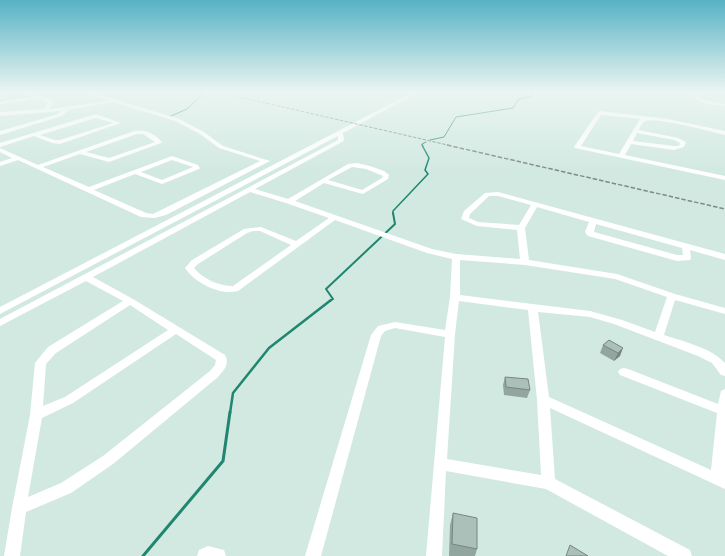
<svg xmlns="http://www.w3.org/2000/svg" width="725" height="556" font-family="Lato,sans-serif">
  <style>
    .lines { fill: none; stroke-linecap: round; stroke-linejoin: round }
    .stream-far4 { stroke: #1f866f; stroke-width: 1 }
    .stream-far3 { stroke: #1f866f; stroke-width: 1.5 }
    .stream-far2 { stroke: #1f866f; stroke-width: 2 }
    .stream-far1 { stroke: #1f866f; stroke-width: 2.5 }
    .stream { stroke: #1f866f; stroke-width: 3 }
    .minor { fill: #fff; fill-rule: evenodd }
    .rail-far1 { stroke: #7c8c86; stroke-width: 1; stroke-dasharray: 3.5 1.5; stroke-linecap: butt }
    .rail { stroke: #7c8c86; stroke-width: 1.5; stroke-dasharray: 4.5 2; stroke-linecap: butt }
    .wall { fill: #92a59e }
    .shaded-wall { fill: #778681 }
    .building { fill: #aac0b8; stroke: #778681 }
  </style>
  <rect width="100%" height="100%" fill="#d2e9e1"/>
  <g class="lines">
    <path class="stream-far4" d="M171 116 187 109 205 92
      M430 140 444 137 456 117 513 108 518 100 531 96 534 92
      M423 146 422 144 426 142"/>
    <path class="stream-far3" d="M393 214V211L428 174 425 170 429 158 422 145"/>
    <path class="stream-far2" d="M330 301 333 299 326 289 395 224 393 213"/>
    <path class="stream-far1" d="M230 413 233 393 269 348 331 300"/>
    <path class="stream" d="M143 556 223 461 230 412"/>
    <path class="minor" d="M17 92 15 93 0 95V93Z
      M18 92H30L53 101 50 109 109 101 83 92H91L179 119 204 132 223 146 270 161 166 215 154 218 141 217 18 160 0 166V162L12 158 0 152V148L38 165 134 131C145 129 155 134 162 142L161 143 109 162 80 154 43 167 89 187 172 156 198 165 200 168 199 169 162 184 135 174 94 190 146 213 153 214 260 161 219 148 200 134 175 121 113 102 68 110 62 116 0 135V131L58 114 61 111 0 116V112L45 109 48 103 39 99 0 104V102L33 97ZM137 134H143L155 142 109 158 86 152ZM172 160 193 167 162 180 141 172Z
      M413 92H419L343 133 344 140 342 142 255 189 288 199 348 164 357 163 370 166 384 171 389 175 388 179 363 194 324 183 295 201 432 249 456 254 520 259 517 230 477 226 461 219 464 211 485 193 498 192 725 254V260L690 250 691 258 690 260 677 261 588 236 585 232 589 222 537 207 525 228 529 260 617 274 675 294 725 308V314L675 300 664 335C684 342 710 347 725 363V376L721 375 712 363 698 356 614 324 590 317 538 312 549 397 711 470 717 413 620 375 618 372 620 369 624 368 628 369 718 404 721 391 725 389V489L550 408 555 479 690 550 692 556H668L546 489 446 471 442 556H426L445 337 395 328 385 331 381 336 321 556H305L371 335 378 326 395 322 445 330 450 297 452 259 427 253 335 220 238 291C220 296 195 283 185 268L192 260 244 229 261 227 296 241 329 218 286 203 250 192 93 277 133 299 225 355C230 364 224 370 218 377L113 464 71 493 26 512 20 556H4L12 508 30 415 35 363 48 347 123 301 86 281 0 326V319L338 140V136L0 314V307ZM352 167 366 169 383 176 382 178 362 190 328 180ZM489 196H498L531 205 519 225 478 222 469 218 470 214ZM596 224 682 248 683 255H677L594 232ZM253 231H260L291 245 233 286C219 286 203 279 194 268L198 264 247 233ZM460 260 525 265 615 279 667 297 655 332 622 320 590 311 460 295ZM459 301 528 310 537 400 541 475 447 459 455 334ZM130 305 168 330 65 397 43 406 46 364 56 353ZM176 334 216 360 215 365 210 371 103 456 61 483 28 497 42 418 73 403Z
      M691 92H695L704 100 725 104V106C712 105 698 105 691 92Z
      M600 111 668 119 725 131V135C711 132 657 117 646 121 642 122 640 127 639 130L678 138 686 142 684 147 674 150 631 144 625 155 725 176V180L575 148 574 147 598 112ZM601 115 640 119 619 154 581 146ZM637 133 674 140 680 143 679 146H674L633 141Z
      M96 114 121 123 60 144 52 143 34 136 0 147V143ZM96 118 113 123 60 140H55L40 135Z
      M208 546 224 550 226 556H197L199 550Z"/>
    <path class="rail-far1" d="M218 92 452 146"/>
    <path class="rail" d="M447 145 725 209"/>
  </g>
  <path class="wall" d="M609 340 620 356 614 361 600 353 603 345Z
    M505 377 530 390 527 398 504 395 503 385Z
    M453 513 477 549 475 556H449L450 525Z"/>
  <path class="shaded-wall" d="M623 348 620 356 614 361 618 353Z"/>
  <path class="building" d="M609 340 623 348 618 353 603 345Z
    M505 377 528 379 530 390 506 387Z
    M453 513 477 518V549L452 544Z
    M570 545 588 556H566Z"/>
  <linearGradient id="sky" x2="0" y2="1"><stop stop-color="#57b2c4"/><stop offset="0.54" stop-color="#ebf5f2"/><stop offset="1" stop-color="#ebf5f2" stop-opacity="0"/></linearGradient>
  <rect width="725" height="170" fill="url(#sky)"/>
</svg>
